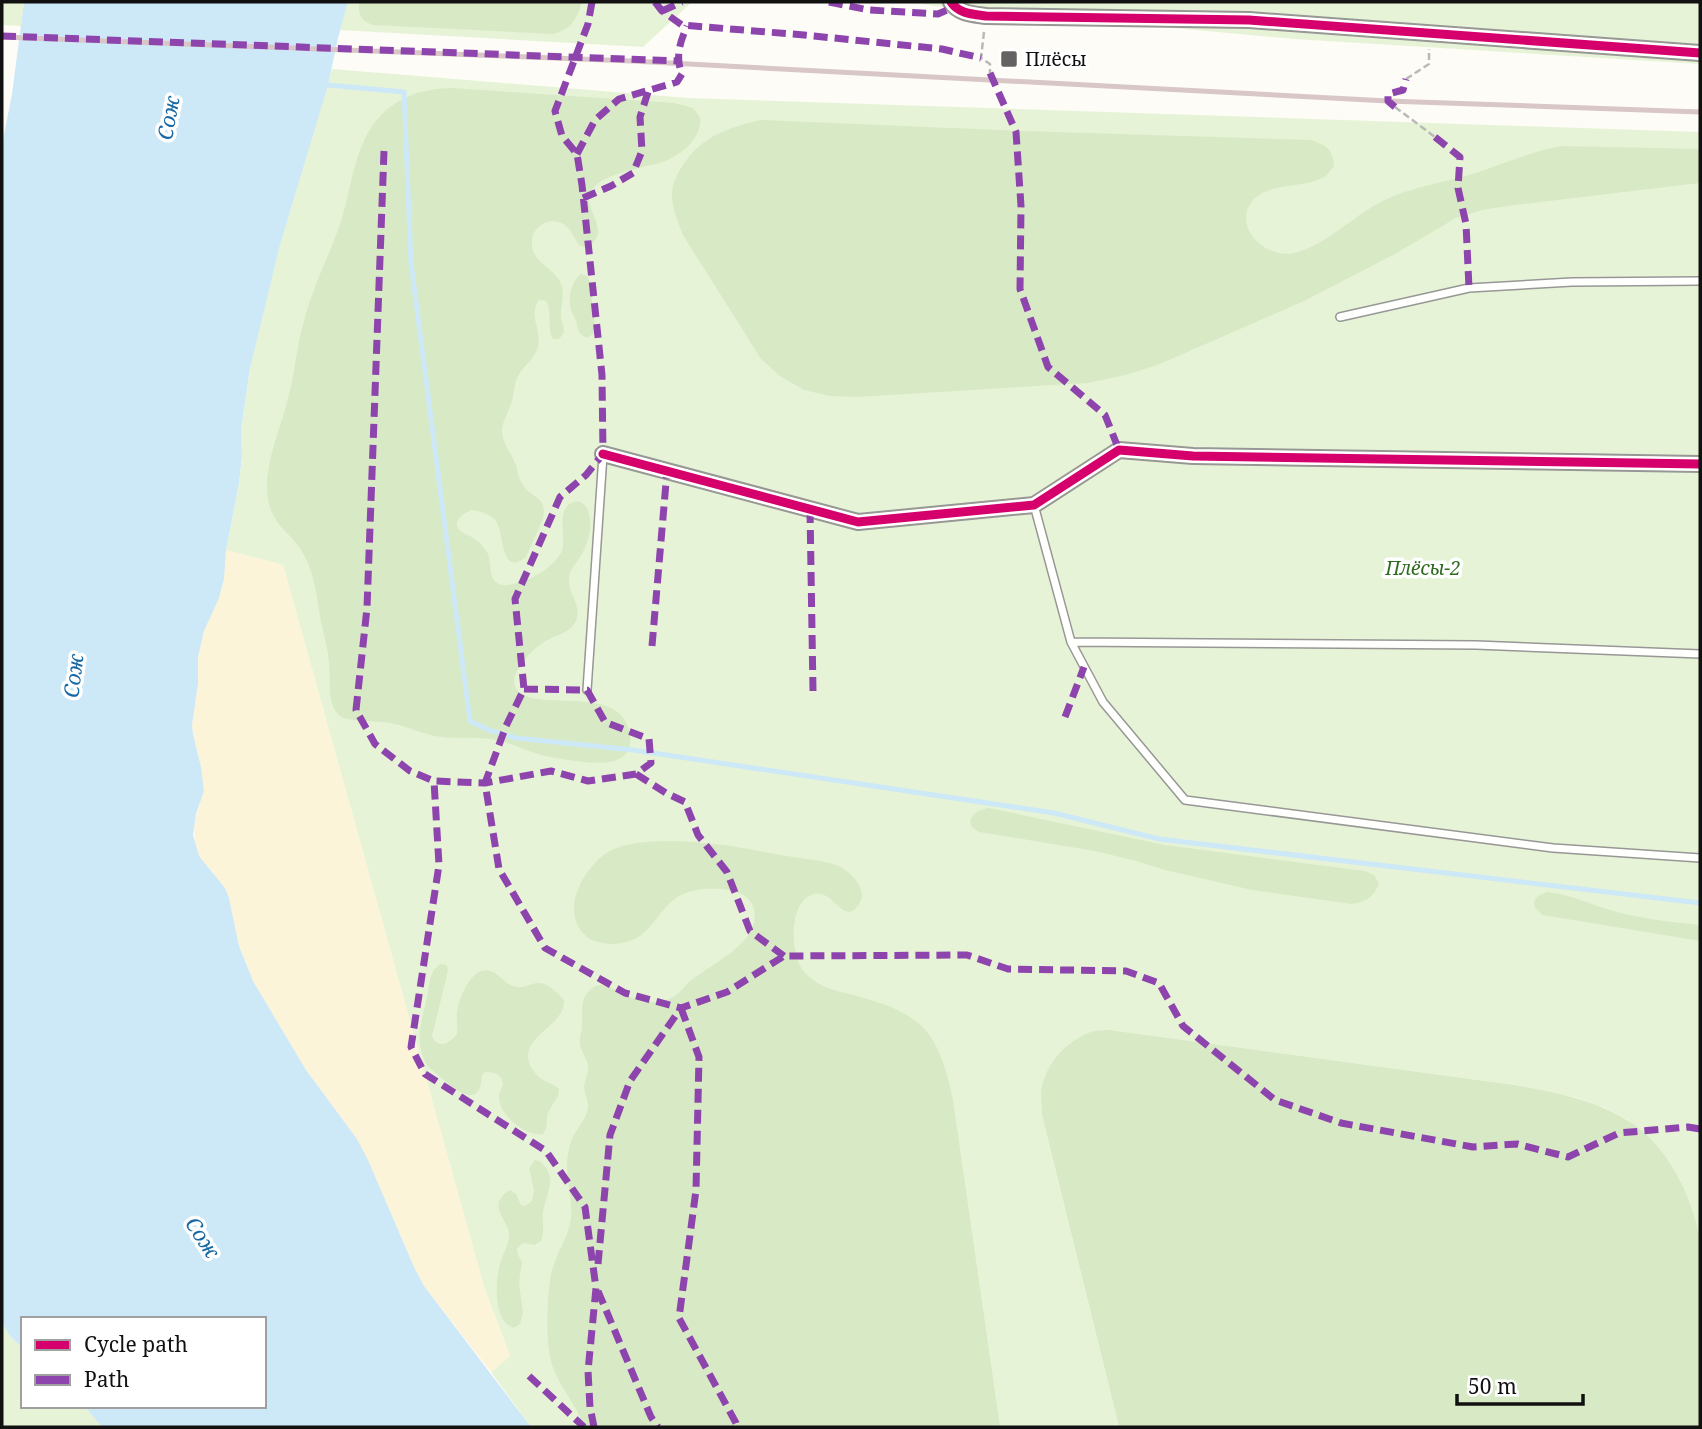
<svg xmlns="http://www.w3.org/2000/svg" width="1702" height="1429" font-family="'Noto Serif',serif">
  <style>
    .green { fill: #e7f3d7 }
    .forest { fill: #d8eac5 }
    .sand { fill: #fcf4d9 }
    .water { fill: #cde8f7 }
    .lines { fill: none; stroke-linecap: round; stroke-linejoin: round }
    .stream { stroke: #cde8f7; stroke-width: 5 }
    .service-casing { stroke: #979795; stroke-width: 10 }
    .minor-casing { stroke: #979795; stroke-width: 18 }
    .path { stroke: #b9b9b8; stroke-width: 2.5; stroke-dasharray: 7 3.5; stroke-linecap: butt }
    .service { stroke: #fffffe; stroke-width: 7 }
    .minor { stroke: #fffffe; stroke-width: 14 }
    .rail { stroke: #d9c6c7; stroke-width: 5 }
    .quiet { stroke: #8e44ad; stroke-width: 7; stroke-dasharray: 14 7; stroke-linecap: butt }
    .cycleway-casing { stroke: #fff; stroke-width: 13 }
    .cycleway { stroke: #d6006c; stroke-width: 9 }
    .poi-dot { fill: #646362; stroke: #fff; stroke-width: 2.5 }
    .labels { text-anchor: middle; dominant-baseline: central; stroke-width: 7; stroke-linejoin: round; paint-order: stroke }
    .poi-label { font-size: 19px; fill: #111; stroke: #fff; text-anchor: start }
    .park-label { font-size: 19px; font-style: italic; fill: #2f6b1f; stroke: #fff }
    .water-label { font-size: 21px; font-style: italic; fill: #1768a6; stroke: #fff }
  </style>
  <rect width="100%" height="100%" fill="#fdfcf7"/>
  <path class="green" d="M2 2H24L21 26 2 25Z
    M348 2H692L643 47 340 30Z
    M910 2H1700V64L1295 39 935 6Z
    M332 69 688 98 1700 132V1241L1689 1204 1679 1178 1628 1120 1605 1108 1578 1098 1515 1085 1110 1030 1091 1032 1072 1042 1056 1057 1045 1075 1042 1115 1119 1427H531L491 1372 510 1356 484 1287 283 565 226 550 239 483 242 456 241 430 252 356 280 245Z
    M2 1322 9 1335 23 1349V1406H84L102 1427H2Z"/>
  <path class="forest" d="M359 2H582C577 19 571 30 553 34L373 25C361 21 358 14 359 2Z
    M452 88 675 103 693 108 700 117C703 137 682 155 665 161 657 165 648 165 639 168 627 170 614 175 603 180 596 184 591 189 589 196 587 212 607 228 593 243 589 248 585 248 579 245 574 238 571 228 563 224 549 216 532 227 532 242 531 262 551 266 559 280 567 292 560 305 561 317 562 323 564 327 564 333L559 339H553C546 327 553 313 546 301L539 300C528 314 542 331 538 347 535 358 526 364 520 373 513 383 515 394 511 404 508 413 503 420 502 430 502 444 511 452 516 465 518 472 518 479 523 485 532 499 548 496 543 519L526 557C501 578 504 535 497 523 492 514 482 512 472 510 463 513 449 523 462 532 466 535 472 536 476 540 481 543 484 548 487 552 492 561 488 576 496 582 501 587 510 585 517 583 533 579 552 568 561 553 568 539 554 510 573 502 579 500 583 503 587 508 594 525 589 545 578 560 574 566 569 571 569 578 568 595 585 609 574 624 567 634 554 636 544 642 533 649 510 671 515 686 526 716 618 681 629 730 640 775 581 762 556 758 535 755 517 745 496 740 478 736 459 739 441 737 424 735 410 727 394 724 380 720 350 723 340 716 326 703 331 680 329 663 328 649 324 635 321 622 317 600 315 574 304 555 294 535 275 528 269 504 261 471 279 434 287 402 295 376 296 347 304 321 312 289 327 260 338 230 347 205 350 180 358 156 373 110 404 89 452 88Z
    M760 120 1025 131 1312 140C1327 146 1333 149 1334 167 1331 169 1329 173 1327 175 1306 191 1264 179 1249 206 1236 232 1269 259 1294 253 1328 245 1355 213 1387 199 1413 187 1441 183 1469 175 1500 166 1528 152 1561 146L1700 149V183L1507 206 1482 210 1456 218 1395 254 1304 301 1160 364 1126 375 1088 383 857 397 830 396 804 390 780 376 761 359 683 235C678 222 671 206 672 192 673 181 679 170 685 162 704 135 729 128 760 120Z
    M581 274 587 276 590 282 595 327 593 334 587 338C577 334 579 330 576 321 575 317 572 314 571 310 568 298 571 281 581 274Z
    M989 808 1165 845 1365 871 1374 875 1379 883C1374 897 1366 902 1352 904L1252 890 1165 870 1136 861 1095 851 979 832 972 827 970 821C974 812 978 810 989 808Z
    M666 841C682 841 698 842 714 844 738 846 763 852 787 856 804 859 823 860 839 866 851 872 869 890 859 904 843 929 833 885 811 895 790 904 791 946 799 963 801 969 807 975 812 979 824 989 842 992 857 996 924 1014 939 1033 953 1100L1000 1427H584C575 1400 552 1380 549 1351 546 1331 547 1286 553 1267 558 1250 569 1236 571 1218 573 1197 564 1175 568 1154 569 1146 572 1137 577 1130 581 1122 588 1116 588 1106 588 1099 584 1093 584 1086 585 1079 589 1072 588 1065 587 1058 581 1052 580 1045 579 1038 582 1032 582 1025 583 1012 579 1000 590 990 602 977 619 994 633 998 644 1002 658 1004 669 999 677 996 683 988 689 982 710 964 765 942 753 906 748 894 734 890 722 889 707 888 689 889 676 898 655 913 651 939 621 943 612 945 603 944 595 941 589 940 586 936 582 932 562 908 583 870 605 854 623 842 645 842 666 841Z
    M1548 892C1568 894 1587 903 1607 909 1637 918 1669 922 1700 925V941L1543 915C1530 906 1531 896 1548 892Z
    M441 964 447 965 448 971 432 1036C438 1050 450 1043 457 1034 458 1026 456 1019 457 1012 459 997 473 962 493 972 501 976 506 985 516 987 524 988 530 984 537 983 546 981 558 993 564 1000 567 1028 507 1039 536 1074 542 1082 552 1082 559 1089 559 1099 553 1102 549 1111 545 1119 549 1126 543 1134 525 1136 500 1116 499 1098 499 1090 500 1094 502 1087 506 1076 494 1071 485 1072L482 1075C481 1104 465 1097 447 1083 441 1077 433 1072 427 1065 423 1059 421 1052 420 1045 418 1029 424 1012 427 997 430 984 429 970 441 964Z
    M1110 1030 1515 1085C1553 1092 1594 1099 1627 1120 1667 1144 1692 1195 1700 1240 1702 1258 1700 1281 1700 1299 1700 1342 1700 1384 1700 1427H1119L1042 1115C1042 1108 1041 1100 1041 1092 1044 1066 1064 1043 1088 1033 1095 1030 1103 1030 1110 1030Z
    M535 1160 539 1161C560 1176 545 1195 543 1213 542 1223 545 1232 541 1241L535 1245 523 1243 517 1249 518 1255 522 1262 519 1283 523 1313 520 1324 514 1328C493 1322 495 1281 500 1264 502 1254 510 1244 509 1233 506 1217 486 1205 510 1190L516 1194 521 1205 525 1206 532 1201 534 1190 529 1168Z"/>
  <path class="sand" d="M226 550 283 565 484 1287 510 1356 491 1372 424 1286 414 1267 368 1160 357 1139 306 1070 253 981 239 946 229 898 225 888 199 856 195 845 194 825 200 803 201 767 193 734 192 725 198 684V657L204 631 222 589Z"/>
  <path class="water" d="M24 2H348L338 38 328 85 280 245 250 368 241 430 242 456 239 483 226 550 224 579 219 598 204 631 198 657V684L192 725 193 734 201 767 204 791 196 814 193 835 199 856 225 888 229 898 239 946 253 981 306 1070 357 1139 368 1160 414 1267 424 1286 531 1427H102L84 1406H264V1319H23V1349L9 1335 2 1322V145L12 94Z"/>
  <g class="lines">
    <path class="stream" d="M328 85 404 92 411 263 470 721 489 730 516 738 633 750 1054 813 1159 839 1700 903"/>
    <defs>
      <path id="service" d="M1340 317 1469 288 1572 282 1700 281
        M1034 505 1071 642 1103 702 1185 800 1553 848 1700 858
        M1071 642 1476 645 1700 654
        M587 690 603 455"/>
      <path id="minor" d="M951 2C959 14 973 14 986 16L1249 20 1700 53
        M603 454 858 522 1034 505 1119 450 1193 456 1700 464"/>
    </defs>
    <use href="#service" class="service-casing"/>
    <use href="#minor" class="minor-casing"/>
    <path class="path" d="M984 32 981 58 990 64V73
      M1406 79 1429 64V49
      M1395 107 1435 137"/>
    <use href="#service" class="service"/>
    <use href="#minor" class="minor"/>
    <path class="rail" d="M2 37 632 61 1388 101 1700 112"/>
    <path class="quiet" d="M592 2 588 24 555 111 562 136 577 154 582 185 602 375 603 454 586 475 560 497 515 599 524 689 506 726 485 783 499 869 545 948 625 993 681 1008 727 992 784 956 967 955 1008 969 1126 971 1159 983 1183 1026 1275 1100 1341 1123 1473 1147 1517 1144 1568 1157 1619 1133 1688 1127 1700 1129
      M655 2 662 11 682 25 804 35 942 49 981 58
      M829 2 869 10 938 14 954 7
      M662 11 682 2
      M2 36 678 61
      M990 73 1016 132 1021 206 1020 289 1048 367 1105 415 1119 450
      M1395 107 1388 101V94L1403 90 1406 79
      M1435 137 1460 157 1458 188 1466 224 1469 288
      M384 151 367 608 356 710 375 744 410 771 434 781
      M577 154 595 120 619 99 677 82 682 74C675 57 680 42 687 26
      M583 198 611 186 633 173 642 151 640 117 649 89
      M810 509 813 691
      M652 646 667 471
      M524 689 587 690 605 722 649 739 651 763 636 774 588 781 551 771 485 783 434 781 439 865 411 1047 425 1074 546 1151 585 1207 596 1288 588 1371 590 1407 594 1427
      M1065 717 1084 667
      M636 774 666 793 685 802 698 835 727 872 750 931 784 956
      M681 1008 699 1057 696 1190 679 1318 736 1423 737 1427
      M598 1264 610 1135 630 1081 681 1008
      M598 1291 651 1417 658 1427
      M529 1376 584 1427"/>
    <defs>
      <path id="cycleway" d="M951 2C959 14 973 14 986 16L1249 20 1700 53
        M603 454 858 522 1034 505 1119 450 1193 456 1700 464"/>
    </defs>
    <use href="#cycleway" class="cycleway-casing"/>
    <use href="#cycleway" class="cycleway"/>
  </g>
  <rect class="poi-dot" x="1000" y="50" width="18" height="18" rx="3.5"/>
  <g class="labels">
    <g class="poi-label">
      <text x="1025" y="59">Плёсы</text>
    </g>
    <g class="park-label">
      <text x="1423" y="568">Плёсы-2</text>
    </g>
    <g class="water-label">
      <text transform="translate(168 118) rotate(-79)">Сож</text>
      <text transform="translate(73 676) rotate(-83)">Сож</text>
      <text transform="translate(203 1237) rotate(57)">Сож</text>
    </g>
  </g>
  <rect width="1702" height="1429" fill="none" stroke="#111111" stroke-width="7"/>
  <rect x="21" y="1317" width="245" height="91" fill="#ffffff" stroke="#a0a0a0" stroke-width="2"/>
  <rect x="35" y="1340" width="35" height="10" fill="#d6006c" stroke="#a0a0a0" stroke-width="2"/>
  <text x="84" y="1352" font-size="21" fill="#111111">Cycle path</text>
  <rect x="35" y="1375" width="35" height="10" fill="#8e44ad" stroke="#a0a0a0" stroke-width="2"/>
  <text x="84" y="1387" font-size="21" fill="#111111">Path</text>
  <path d="M1457 1394v10h126v-10" fill="none" stroke="#111111" stroke-width="3.5"/>
  <text x="1468" y="1394" font-size="21" fill="#111111" stroke="#ffffff" stroke-width="5" paint-order="stroke">50 m</text>
</svg>
